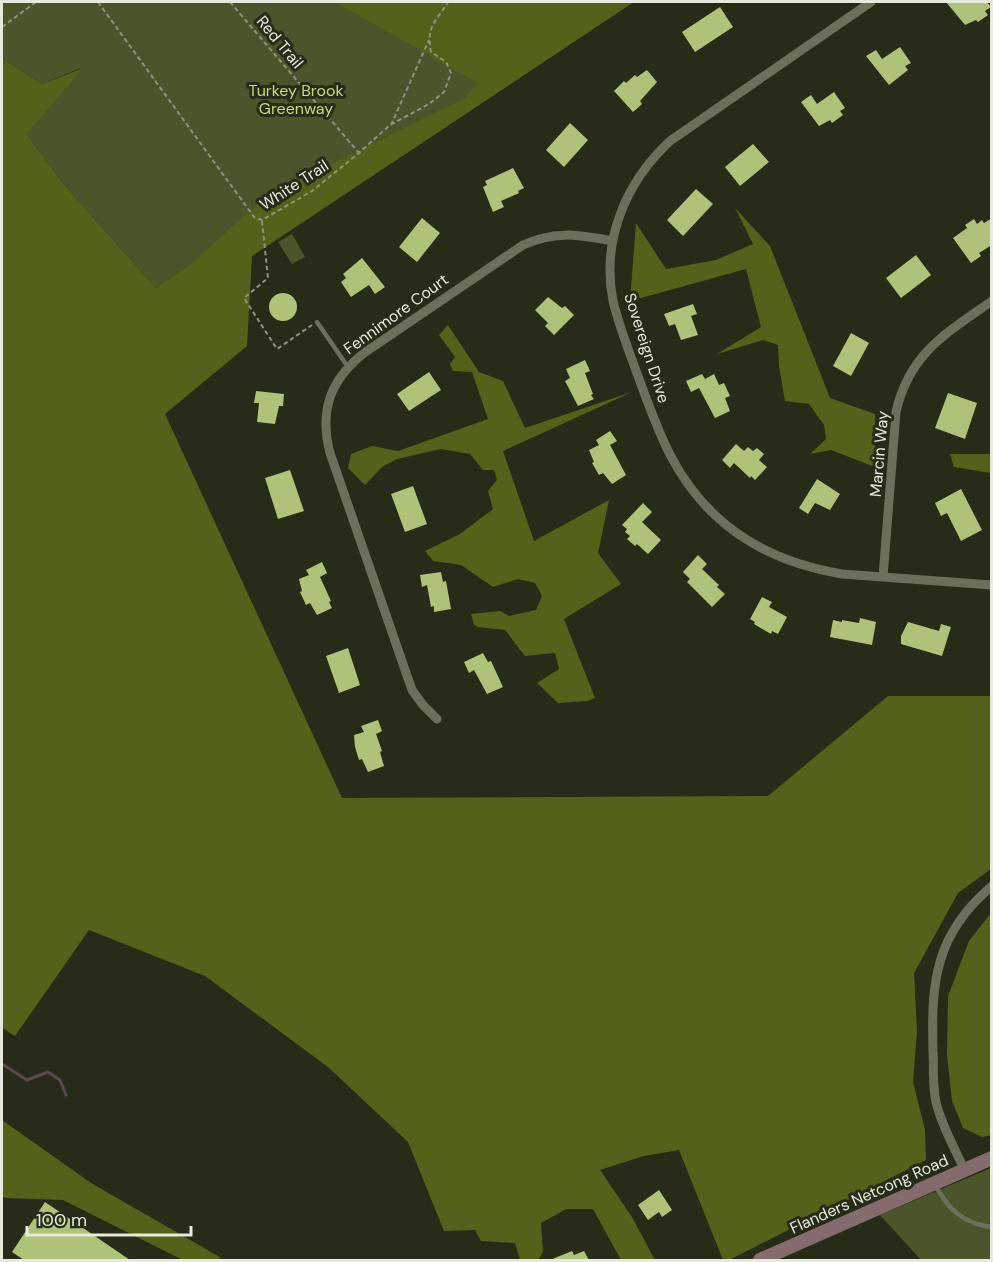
<svg xmlns="http://www.w3.org/2000/svg" width="993" height="1262" font-family="'DM Sans',sans-serif">
  <style>
    .green { fill: #4a552b }
    .forest { fill: #52621a }
    .lines { fill: none; stroke-linecap: round; stroke-linejoin: round }
    .stream { stroke: #604655; stroke-width: 3 }
    .building { fill: #aec27a }
    .path { stroke: #8d9281; stroke-width: 2; stroke-dasharray: 4.5 3; stroke-linecap: butt }
    .lane { stroke: #6a715a; stroke-width: 4.5 }
    .street { stroke: #6a715a; stroke-width: 9 }
    .secondary { stroke: #846c6e; stroke-width: 14 }
    .labels { text-anchor: middle; dominant-baseline: central; stroke-width: 6; stroke-linejoin: round; paint-order: stroke }
    .street-label { font-size: 16px; fill: #e5eadc; stroke: #262c17 }
    .park-label { font-size: 16px; fill: #c3dc7a; stroke: #262c17 }
  </style>
  <rect width="100%" height="100%" fill="#262c17"/>
  <path class="green" d="M2 2H615L272 233 192 263 156 288 62 182 27 134 81 68 42 84 2 58Z
    M292 234 305 257 292 264 278 242Z
    M991 1168V1260H921L880 1215Z"/>
  <path class="forest" d="M335 2H634L252 256 247 346 165 414 342 798 768 796 888 696H991V869L958 893 914 973 917 1031 913 1082 925 1130 926 1160 729 1260H723L679 1150 644 1156 600 1170 632 1217 655 1260H621L593 1209H566L541 1223 543 1252 538 1260H520L515 1243 481 1241 475 1230 444 1231 408 1142 328 1067 205 976 89 930 15 1036 2 1028V58L42 84 83 68 27 134 62 182 156 288 192 263 265 197 465 98 478 83Z
    M735 208 770 246 830 398 875 414V467L831 450 810 454 826 439 824 425 809 404 785 401 779 366 778 345 763 340 717 354 761 327 746 269 630 301 636 223 666 269 716 260 753 244Z
    M448 325 479 372 503 381 525 428 632 392 503 451 534 541 609 500 598 553 621 584 564 619 595 698 587 701 558 703 537 683 559 669 555 653 525 656 505 630 478 627 474 625 471 614 500 611 509 616 536 610 542 596 535 583 518 579 493 587 461 565 433 561 425 551 460 534 493 509 488 491 497 480 494 470H483L470 454 441 449 397 459 382 467 365 485 348 468 351 454 372 446 398 451 488 419 472 372 453 371 450 364 455 357 439 335Z
    M950 454H991V473L954 467Z
    M991 913 992 1135 982 1137 963 1128 952 1101 947 1055 948 996 969 941Z
    M2 1120 91 1183 218 1256 222 1260H183L63 1200 5 1198 2 1196Z"/>
  <g class="lines">
    <path class="stream" d="M2 1064 27 1080 48 1072 60 1080 66 1095"/>
  </g>
  <path class="building" d="M946 2H987L991 7 985 11 988 15 978 22 976 20 965 25Z
    M720 7 733 27 695 52 682 32Z
    M900 47 911 63 905 66 908 70 889 85 866 56 876 50 882 59Z
    M647 70 657 82 640 101 642 104 633 112 614 91 624 81 626 83 635 75 637 77Z
    M834 92 845 108 840 111 843 115 832 123 830 120 819 126 801 102 811 95 817 104Z
    M570 123 588 140 564 167 546 150Z
    M753 144 769 162 740 186 725 167Z
    M513 168 524 188 518 191 519 193 501 201 504 207 493 212 483 187 487 185 485 181Z
    M696 189 713 204 683 236 667 220Z
    M422 218 440 233 417 262 399 247Z
    M992 218V245L979 253 981 256 971 263 953 238 967 228 965 225 974 219 977 224 982 220 984 223Z
    M916 255 931 275 901 298 886 278Z
    M362 258 385 287 375 294 369 285 351 297 341 282 346 278 343 274Z
    M269 307a14 14 0 1 1 28 0a14 14 0 1 1-28 0Z
    M548 297 562 308 565 306 574 315 554 335 545 326 548 323 535 310Z
    M693 304 697 314 691 316 698 335 681 340 675 324 669 326 664 314Z
    M851 333 869 343 851 376 833 366Z
    M585 360 590 371 585 373 593 394 591 395 594 399 578 406 565 381 570 378 566 369Z
    M429 372 441 390 409 411 397 394Z
    M702 374 705 379 714 374 719 385 724 383 730 396 725 398 730 411 715 418 699 388 691 392 686 381Z
    M256 391 284 394 283 406H279L275 424 257 422 259 403H254Z
    M948 393 977 403 965 439 935 428Z
    M610 431 617 441 610 445 626 475 612 484 603 473 599 475 592 463 594 462 589 450 599 445 596 440Z
    M736 444 744 451 748 447 753 451 757 448 764 454 759 460 767 467 755 480 751 476 750 478 734 463 730 468 722 460Z
    M290 470 304 511 278 519 265 478Z
    M817 479 840 494 830 510 815 503 808 514 799 508Z
    M413 486 427 524 405 532 391 494Z
    M961 489 982 530 961 541 947 513 941 516 935 503Z
    M643 503 652 512 642 522 661 540 648 554 637 544 635 546 627 539 630 536 625 532 627 529 622 525Z
    M698 555 707 564 702 569 719 585 717 587 725 594 712 607 687 582 690 579 683 572Z
    M322 562 327 573 320 577 331 601 329 602 332 608 317 615 310 603 306 605 300 592 302 591 299 579 309 575 306 570Z
    M441 572 443 582 446 581 451 609 434 612V606L431 607 427 585 422 587 420 575Z
    M762 597 772 602 769 607 787 617 778 634 772 631 771 634 754 624 755 622 750 619Z
    M860 618 876 622 872 645 830 637 833 620 842 622V620L859 623Z
    M908 622 939 631 941 624 951 627 942 656 901 644V636Z
    M348 648 360 685 339 693 326 656Z
    M483 653 488 662 491 661 503 687 487 694 474 670 469 673 464 662Z
    M378 720 382 731 376 734 382 751 380 752 384 766 368 772 362 759 359 760 355 747 354 735 364 732 361 726Z
    M659 1190 672 1210 662 1217 659 1212 648 1220 638 1205Z
    M45 1202 130 1260H24L12 1252Z
    M572 1251 574 1255 584 1251 589 1260H550Z"/>
  <g class="lines">
    <path class="path" d="M98 2 254 217 262 220 312 191 359 153 390 125 429 104 444 92 451 73 446 62 431 52C426 25 436 22 448 2
      M230 2 359 153
      M2 27 36 2
      M391 125 429 40
      M262 221 268 278 244 298 277 349 312 325"/>
    <path class="lane" d="M317 322 348 367
      M935 1184C947 1209 964 1224 992 1227"/>
    <path class="street" d="M871 2 670 141C626 182 601 240 613 301 620 330 632 359 642 387 660 436 676 479 716 516 751 549 795 566 842 574L992 585
      M883 577 896 412C909 354 946 333 992 301
      M437 719 423 705 412 690 330 453C319 411 330 380 364 353L523 245C556 230 578 235 613 241
      M964 1169C955 1149 943 1128 937 1106 932 1089 934 1069 933 1051 931 982 935 934 992 886"/>
    <path class="secondary" d="M760 1260 992 1158"/>
  </g>
  <g class="labels">
    <g class="street-label">
      <text transform="translate(280 42) rotate(50)">Red Trail</text>
      <text transform="translate(294 185) rotate(-33)">White Trail</text>
      <text transform="translate(396 314) rotate(-36)">Fennimore Court</text>
      <text transform="translate(647 348) rotate(72)">Sovereign Drive</text>
      <text transform="translate(879 454) rotate(-85)">Marcin Way</text>
      <text transform="translate(869 1194) rotate(-24)">Flanders Netcong Road</text>
    </g>
    <g class="park-label">
      <text x="296" y="90">Turkey Brook<tspan x="296" dy="18">Greenway</tspan></text>
    </g>
  </g>
  <rect width="993" height="1262" fill="none" stroke="#e5eadc" stroke-width="6"/>
  <path d="M27 1226v9h164v-9" fill="none" stroke="#e5eadc" stroke-width="3"/>
  <text x="36" y="1226" font-size="18" fill="#e5eadc" stroke="#262c17" stroke-width="4.5" paint-order="stroke">100 m</text>
</svg>
